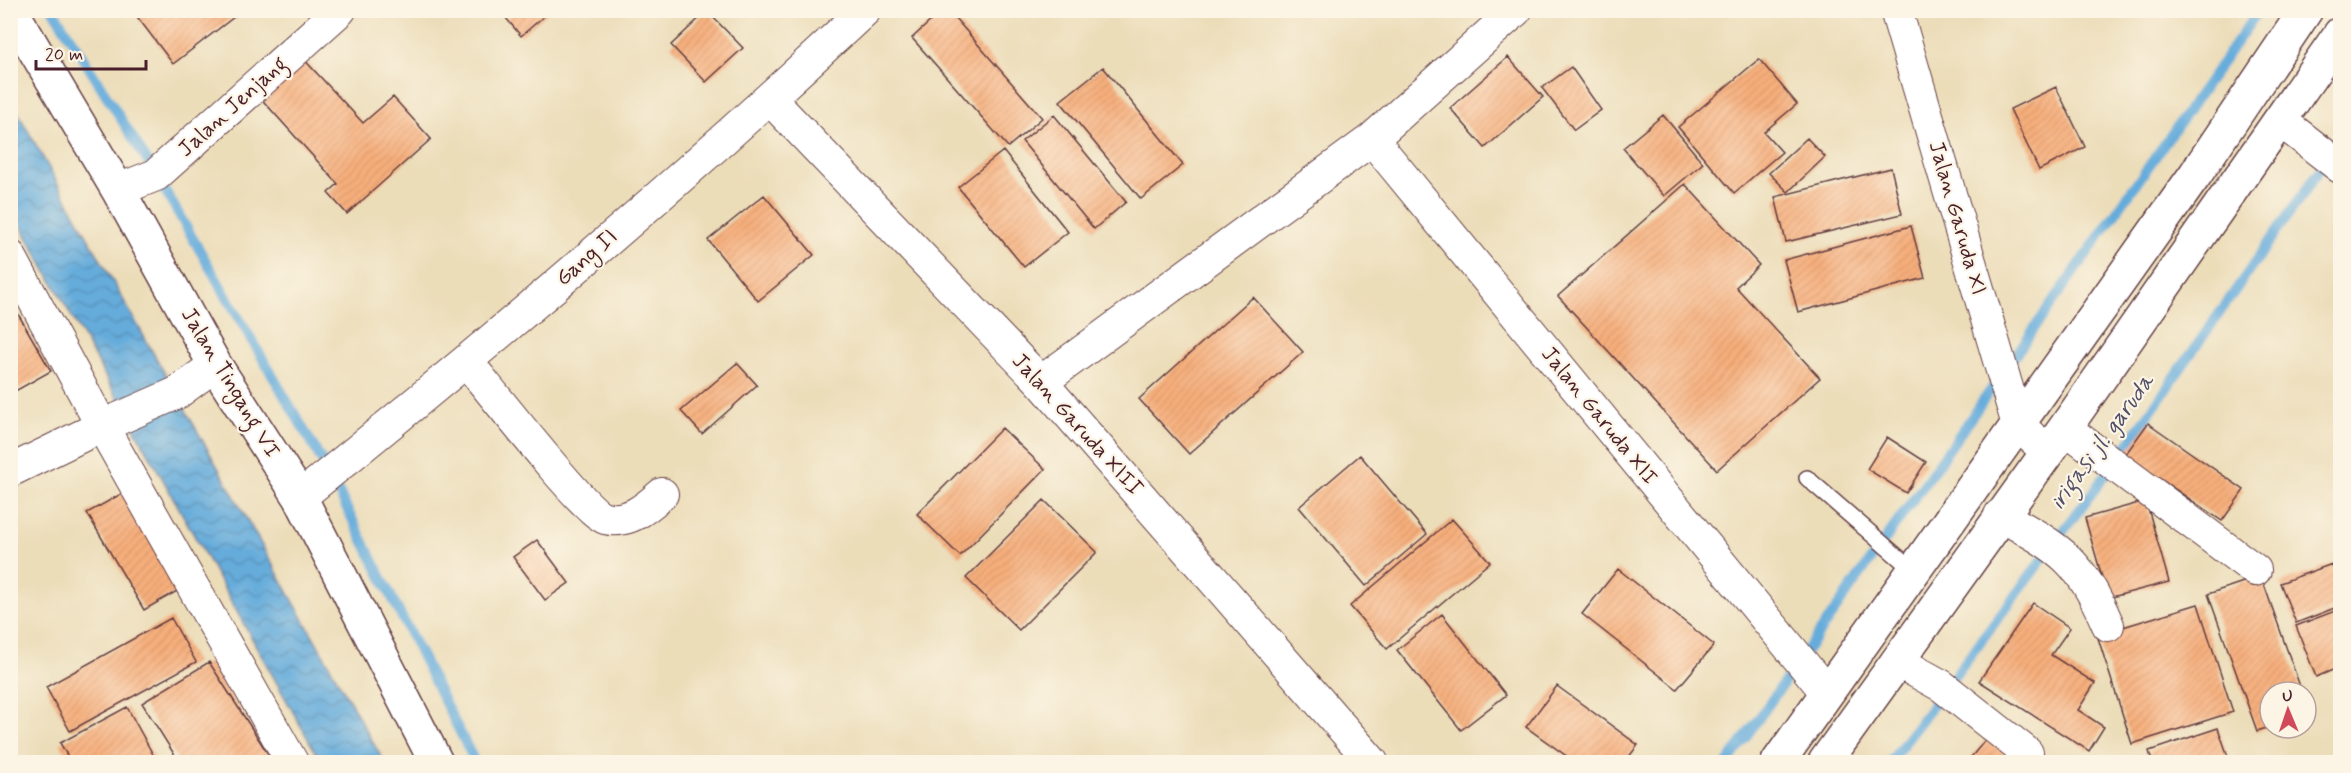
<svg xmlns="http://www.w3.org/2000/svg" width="2351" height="773" font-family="Mynerve,sans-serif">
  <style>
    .water { fill: url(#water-waves); stroke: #586683; stroke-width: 1.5 }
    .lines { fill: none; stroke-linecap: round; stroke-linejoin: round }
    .stream { stroke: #65acdb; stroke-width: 10 }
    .building { fill: url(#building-hatch) }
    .lane-casing { stroke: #623c40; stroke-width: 18 }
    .street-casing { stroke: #623c40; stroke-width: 34 }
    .secondary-casing { stroke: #623c40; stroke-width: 36 }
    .lane { stroke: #fff; stroke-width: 15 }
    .street { stroke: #fff; stroke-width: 32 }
    .secondary { stroke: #fff; stroke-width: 33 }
    .labels { text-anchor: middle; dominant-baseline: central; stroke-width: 4.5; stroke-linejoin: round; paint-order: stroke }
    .street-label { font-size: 22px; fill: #4a1f2b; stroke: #fcf5e5 }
    .water-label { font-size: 24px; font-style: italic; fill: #535069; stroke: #fcf5e5 }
  </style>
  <defs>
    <pattern id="water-waves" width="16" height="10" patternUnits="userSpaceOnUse" patternTransform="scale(1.5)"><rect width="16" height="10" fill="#65acdb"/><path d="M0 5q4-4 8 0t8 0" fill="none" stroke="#558bb2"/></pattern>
    <pattern id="building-hatch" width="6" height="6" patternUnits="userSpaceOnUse" patternTransform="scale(1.5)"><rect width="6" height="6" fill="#f7af7c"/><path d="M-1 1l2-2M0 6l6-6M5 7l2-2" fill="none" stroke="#d5966b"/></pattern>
  </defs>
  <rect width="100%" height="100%" fill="#fcf5e5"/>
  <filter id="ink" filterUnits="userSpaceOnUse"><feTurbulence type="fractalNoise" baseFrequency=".0167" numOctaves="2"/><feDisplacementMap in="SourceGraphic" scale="12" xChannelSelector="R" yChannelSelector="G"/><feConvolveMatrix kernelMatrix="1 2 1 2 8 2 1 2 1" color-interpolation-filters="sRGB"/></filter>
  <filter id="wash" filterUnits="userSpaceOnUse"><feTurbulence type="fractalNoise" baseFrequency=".008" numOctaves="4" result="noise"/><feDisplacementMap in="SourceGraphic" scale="24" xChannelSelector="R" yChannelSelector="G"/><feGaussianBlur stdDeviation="1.35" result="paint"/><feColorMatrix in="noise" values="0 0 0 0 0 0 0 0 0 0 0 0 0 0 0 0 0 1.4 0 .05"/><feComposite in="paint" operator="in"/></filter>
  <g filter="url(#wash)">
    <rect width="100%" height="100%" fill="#ecddb9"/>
    <path class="water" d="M10 99 384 762H321L11 208Z"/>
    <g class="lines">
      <path class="stream" d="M53 10 156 175 329 473 475 762
        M1728 762 2259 10
        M1890 762 2113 465 2340 141"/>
    </g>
    <g id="blocks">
      <path class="building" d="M132 10H243L173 64Z
        M515 10H551L521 36 506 18Z
        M943 10H948L1042 118 1008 147 912 38Z
        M707 11 743 48 706 82 671 45Z
        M299 54 363 123 393 97 431 139 347 214 328 193 338 184 256 93Z
        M1508 57 1543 97 1485 148 1450 108Z
        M1759 59 1797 104 1764 132 1782 152 1734 193 1678 127Z
        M1103 67 1183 165 1141 199 1060 101Z
        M1571 67 1601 110 1574 130 1542 88Z
        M2056 87 2085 147 2039 170 2010 109Z
        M1054 115 1126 202 1094 229 1022 141Z
        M1663 115 1703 163 1664 196 1623 148Z
        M1807 138 1825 157 1788 192 1769 173Z
        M1003 151 1068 232 1024 267 958 187Z
        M1891 168 1902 214 1786 242 1775 197Z
        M1685 184 1759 265 1736 287 1820 378 1717 470 1558 296Z
        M764 195 814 255 758 301 708 240Z
        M1911 226 1925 278 1798 312 1784 260Z
        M1253 297 1303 352 1189 454 1139 399Z
        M10 300 51 371 10 394Z
        M737 363 757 385 702 434 681 411Z
        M2148 423 2244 490 2222 521 2125 455Z
        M1002 428 1045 469 960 556 917 514Z
        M1887 437 1926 462 1906 493 1867 469Z
        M1360 455 1427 534 1366 586 1299 507Z
        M130 489 186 586 144 610 87 513Z
        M1044 500 1097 552 1019 630 966 578Z
        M2146 501 2169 582 2108 598 2085 518Z
        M1452 519 1490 562 1387 649 1350 606Z
        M537 540 569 583 545 600 513 557Z
        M2332 564 2340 586V606L2296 623 2280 583Z
        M1618 569 1714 645 1677 689 1582 614Z
        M2261 576 2302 692H2270V727L2257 731 2208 594Z
        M2033 603 2070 628 2051 655 2095 683 2078 710 2104 727 2089 751 1979 681Z
        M2198 604 2233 712 2132 744 2097 635Z
        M2340 609V667L2316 677 2296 626Z
        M1442 614 1506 695 1461 730 1397 650Z
        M171 618 196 662 70 731 46 687Z
        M209 662 272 760 268 762H179L142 703Z
        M1557 686 1638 745 1625 762H1575L1526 727Z
        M127 707 157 762H71L60 743Z
        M2218 728 2230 762H2152L2149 751Z
        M1986 739 2017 762H1967Z
        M2036 749 2054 762H2026Z"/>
    </g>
  </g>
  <g filter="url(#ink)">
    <use href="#blocks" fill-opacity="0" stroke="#623c40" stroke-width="1.5"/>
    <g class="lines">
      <defs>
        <path id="lane" d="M1807 478 1913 570"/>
        <path id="street" d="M1896 10 2018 425 2047 451
          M770 99 1041 382 1372 762
          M2281 121 2340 167
          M1372 139 1827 693
          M118 190 156 175 340 10
          M10 256 102 426 292 762
          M467 362C487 386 586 513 605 518 628 524 646 508 662 494
          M1041 382 1372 139 1516 10
          M2065 428 2255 570
          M10 471 102 426 177 393 215 365
          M300 497C494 341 683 180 865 10
          M2000 515C2062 550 2079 558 2108 625
          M1897 661 1942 686 2027 753"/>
        <path id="secondary" d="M11 10 118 190 215 365 300 497 436 762
          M1778 762 2195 175 2306 10
          M1825 762 2065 428 2340 34"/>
      </defs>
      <use href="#lane" class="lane-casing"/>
      <use href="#street" class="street-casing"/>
      <use href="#secondary" class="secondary-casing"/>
      <use href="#lane" class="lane"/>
      <use href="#street" class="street"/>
      <use href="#secondary" class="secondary"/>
    </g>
  </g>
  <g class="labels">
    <g class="street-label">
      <text transform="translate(233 107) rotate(-42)">Jalan Jenjang</text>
      <text transform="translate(1957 218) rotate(74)">Jalan Garuda XI</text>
      <text transform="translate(587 258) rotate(-41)">Gang II</text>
      <text transform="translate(230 383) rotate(59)">Jalan Tingang VI</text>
      <text transform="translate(1599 416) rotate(51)">Jalan Garuda XII</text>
      <text transform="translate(1077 425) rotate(48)">Jalan Garuda XIII</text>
    </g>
    <g class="water-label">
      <text transform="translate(2102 442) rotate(-54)">irigasi jl. garuda</text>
    </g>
  </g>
  <rect width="2351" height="773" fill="none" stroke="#fcf5e5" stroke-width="36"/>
  <g transform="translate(2288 710) rotate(358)"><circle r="28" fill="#fcf5e5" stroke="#b59f9b" stroke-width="1.5"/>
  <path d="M0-4.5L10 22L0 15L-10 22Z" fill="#d1495b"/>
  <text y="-9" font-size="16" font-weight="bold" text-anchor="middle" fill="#4a1f2b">U</text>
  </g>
  <path d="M36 60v9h110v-9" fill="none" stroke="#4a1f2b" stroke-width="3"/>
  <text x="45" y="60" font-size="18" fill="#4a1f2b" stroke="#fcf5e5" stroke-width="4.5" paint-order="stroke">20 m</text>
</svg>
